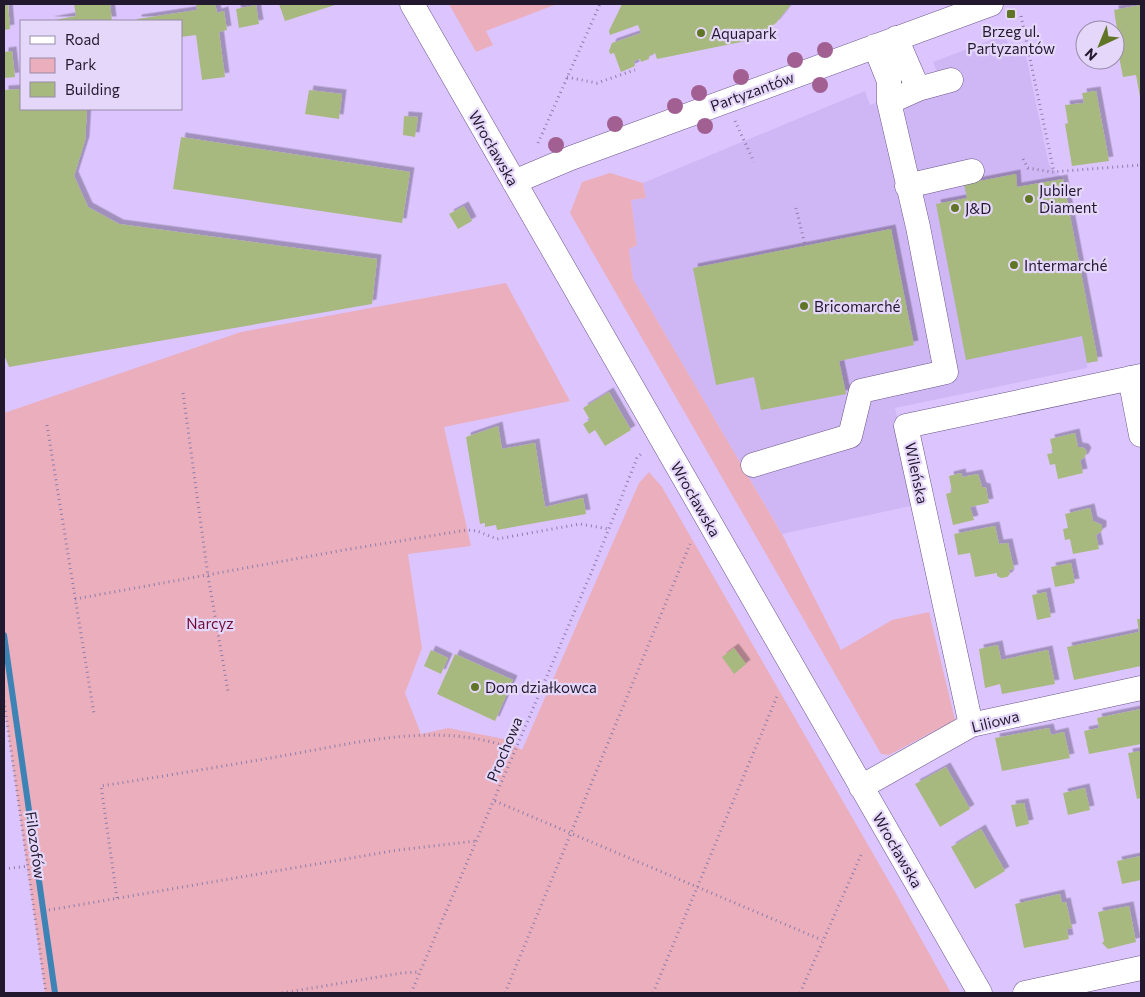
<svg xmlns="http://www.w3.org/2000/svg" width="1145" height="997" font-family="Commissioner,sans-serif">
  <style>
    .built { fill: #cfb6f5 }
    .green { fill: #eaaebd }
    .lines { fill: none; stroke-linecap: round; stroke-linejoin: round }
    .stream { stroke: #3d83b5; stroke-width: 6 }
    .building { fill: #a7b97f; filter: url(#shadow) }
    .minor-casing { stroke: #6a5688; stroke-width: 25 }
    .path { stroke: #8f7ea9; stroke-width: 3; stroke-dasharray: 1 4; stroke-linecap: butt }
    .minor { stroke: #fff; stroke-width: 24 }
    .tree { fill: #a16091 }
    .poi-dot { fill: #607525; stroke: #e5d7fa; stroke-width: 2 }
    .labels { text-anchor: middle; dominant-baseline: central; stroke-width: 4.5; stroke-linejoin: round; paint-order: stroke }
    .poi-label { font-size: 15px; fill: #22192e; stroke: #e5d7fa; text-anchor: start }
    .street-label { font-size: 15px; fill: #22192e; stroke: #e5d7fa }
    .park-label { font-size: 15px; fill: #700d37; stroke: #e5d7fa }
  </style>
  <defs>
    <filter id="shadow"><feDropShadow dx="4.5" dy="-4.5" stdDeviation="0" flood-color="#0004"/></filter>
  </defs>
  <rect width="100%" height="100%" fill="#dcc5ff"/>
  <path class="built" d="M1004 35 1010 48 1024 46 1049 165 1063 179 1098 361 1087 363V368L895 408 907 454 915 505 782 534 633 279 629 249 637 245 631 200 646 198 643 183 865 91 870 105 939 78 933 62Z"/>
  <path class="green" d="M449 4H557L486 31 493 45 476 52Z
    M610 173 643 183 646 198 631 200 637 245 629 249 633 279 783 536 841 650 892 620 929 612 955 720 889 755 881 754 570 213 582 182Z
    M506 283 570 401 444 427 471 546 408 554 422 648 405 693 421 734 448 728 504 739 522 750 639 483 649 472 662 487 898 897 951 993H45L4 705V413L241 332Z"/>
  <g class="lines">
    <path class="stream" d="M4 635 55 993"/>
  </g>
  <path class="building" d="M4 4H8L10 29 4 30Z
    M74 4H110L112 21H49L76 16Z
    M196 4H215L217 13 224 11 227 30 219 32 225 77 202 80 196 35 181 37V21H137V19L197 10Z
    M279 4H338L285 21Z
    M622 4H791L776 23 762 33 746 41 657 59 655 53 649 56V59L641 62 640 59 634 61 635 66 621 72 614 53 610 54 609 51 612 43 641 33 638 25 610 35 609 31Z
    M256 5 259 24 239 28 236 9Z
    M1141 5V96L1140 97 1136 75 1123 77 1115 37 1118 36 1114 10Z
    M12 51 15 77 4 78V52Z
    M21 89V109H87L85 141 74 176 88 207 119 224 377 259 372 304 9 367 4 355V90Z
    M309 90 342 94 339 119 305 114Z
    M1096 91 1109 161 1072 166 1065 124 1068 123 1065 105 1084 103 1082 93Z
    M404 116 418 117 415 137 403 135Z
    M181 137 410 172 402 223 173 189Z
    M1016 174 1017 187 1063 179 1098 361 1087 363 1082 336 966 360 936 204 967 198 964 184Z
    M464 206 472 221 458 229 449 214Z
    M891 229 914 345 839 361 846 394 761 410 754 377 716 385 693 268Z
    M609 392 631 430 605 446 595 430 589 434 583 424 590 420 583 408Z
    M498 426 502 449 535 443 545 507 583 498 586 514 497 530 496 525 485 527V523L480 524 466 437Z
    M1075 433 1078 447 1084 448 1087 452 1084 458 1080 460 1083 473 1058 479 1055 464 1050 465 1047 454 1053 453 1050 439Z
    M961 473 962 477 978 474 982 487 986 488 989 503 970 507 974 520 953 525 946 494 952 492 949 476Z
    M1090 508 1093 521 1102 525V531L1096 535 1099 549 1073 554 1070 539 1065 540 1063 529 1068 528 1065 514Z
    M995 526 999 544 1008 543 1014 569 1009 570 1010 574 1007 577 1001 578 997 576V573L975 577 970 553 958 555 954 534Z
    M1071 563 1075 583 1055 587 1051 567Z
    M1046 592 1051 617 1037 620 1032 595Z
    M1137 619H1141V666L1074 680 1067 647 1139 632Z
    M998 645 1001 660 1048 650 1055 684 1002 694 1000 684 985 688 979 649Z
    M734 648 746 664 734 674 722 657Z
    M431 650 448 658 441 674 424 666Z
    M455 654 513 680 495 721 437 694Z
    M1141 709V744L1089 754 1084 731 1099 728 1097 718Z
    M1049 728 1051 735 1064 732 1070 758 1002 771 995 738Z
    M1141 751V798L1137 799 1128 753Z
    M946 767 970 809 940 827 915 784Z
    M1085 788 1090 810 1068 815 1063 793Z
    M1024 803 1029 824 1016 827 1011 805Z
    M981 829 1005 871 975 889 951 847Z
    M1141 856V880L1122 884 1117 861Z
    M1060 894 1062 903 1066 902 1072 928 1067 929 1069 939 1024 948 1015 904Z
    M1129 906 1136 942 1108 949 1102 943 1104 941 1098 912Z"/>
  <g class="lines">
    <defs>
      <path id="minor" d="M412 4 980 993
        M896 38 918 89
        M889 102 918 89 951 80
        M514 182 571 158 991 4
        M907 186 972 171
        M1130 378 1141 435
        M753 465 850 436 861 391 946 372 918 227 889 102V81L875 46
        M971 725 906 426 1141 376
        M861 787 971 725 1141 688
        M1025 993 1141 968"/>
    </defs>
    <use href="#minor" class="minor-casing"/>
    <path class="path" d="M1021 16 1054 172
      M567 77 597 83 635 70
      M735 121 754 162
      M538 143 600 4
      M1023 159 1028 168 1052 172 1141 165
      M796 208 805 245
      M183 393 208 576 228 691
      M47 425 94 714
      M75 599 344 550 467 530 477 531 497 539 580 524 609 529
      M4 701 46 993
      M495 801 822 940
      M4 869 28 866
      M117 898 101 786C159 777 218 767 276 757 353 744 440 719 515 750
      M49 910 398 850 476 841
      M282 993 402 973 420 972
      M411 993 592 571 637 458 643 452
      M505 993 690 544
      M653 993 778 694
      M800 993 861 855"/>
    <use href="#minor" class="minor"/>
  </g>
  <g class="tree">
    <circle cx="825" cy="50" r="8"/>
    <circle cx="795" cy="60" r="8"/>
    <circle cx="741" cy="77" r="8"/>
    <circle cx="820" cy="85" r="8"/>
    <circle cx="699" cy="93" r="8"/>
    <circle cx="675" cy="106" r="8"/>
    <circle cx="615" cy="124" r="8"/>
    <circle cx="705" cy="126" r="8"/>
    <circle cx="556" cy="145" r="8"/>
  </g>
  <g class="poi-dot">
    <rect x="1006" y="9" width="10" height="10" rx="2.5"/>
    <circle cx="701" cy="33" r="5"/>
    <circle cx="1029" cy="199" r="5"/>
    <circle cx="955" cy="208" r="5"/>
    <circle cx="1014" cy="265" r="5"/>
    <circle cx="804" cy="306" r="5"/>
    <circle cx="475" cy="687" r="5"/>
  </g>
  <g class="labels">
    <g class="poi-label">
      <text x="1011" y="31" text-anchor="middle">Brzeg ul.<tspan x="1011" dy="17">Partyzantów</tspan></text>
      <text x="711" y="33">Aquapark</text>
      <text x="1039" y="190">Jubiler<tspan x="1039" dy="17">Diament</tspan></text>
      <text x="965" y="208">J&amp;D</text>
      <text x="1024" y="265">Intermarché</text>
      <text x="814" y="306">Bricomarché</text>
      <text x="485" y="687">Dom działkowca</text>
    </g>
    <g class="street-label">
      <text transform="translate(752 91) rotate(-20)">Partyzantów</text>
      <text transform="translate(494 148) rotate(60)">Wrocławska</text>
      <text transform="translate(917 473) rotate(78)">Wileńska</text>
      <text transform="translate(696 499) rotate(60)">Wrocławska</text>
      <text transform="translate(995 721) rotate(-14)">Liliowa</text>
      <text transform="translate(504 749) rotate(-67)">Prochowa</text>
      <text transform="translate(36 845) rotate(82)">Filozofów</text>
      <text transform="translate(898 850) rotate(60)">Wrocławska</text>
    </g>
    <g class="park-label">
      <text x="210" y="623">Narcyz</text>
    </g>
  </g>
  <rect width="1145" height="997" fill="none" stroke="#22192e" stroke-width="10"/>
  <rect x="20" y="20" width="162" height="90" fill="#e5d7fa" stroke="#978ba8"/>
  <rect x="30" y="36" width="25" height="8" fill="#ffffff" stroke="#978ba8"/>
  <text x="65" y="45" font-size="15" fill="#22192e">Road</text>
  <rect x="30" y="58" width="25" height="15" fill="#eaaebd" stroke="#978ba8"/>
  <text x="65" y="70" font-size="15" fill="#22192e">Park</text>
  <rect x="30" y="82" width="25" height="15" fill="#a7b97f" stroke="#978ba8"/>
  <text x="65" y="95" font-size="15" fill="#22192e">Building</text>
  <g transform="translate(1100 45) rotate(224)"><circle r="24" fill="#e5d7fa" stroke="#978ba8"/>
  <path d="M0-4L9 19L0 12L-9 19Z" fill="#607525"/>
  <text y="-8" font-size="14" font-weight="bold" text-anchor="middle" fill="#22192e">N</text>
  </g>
</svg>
